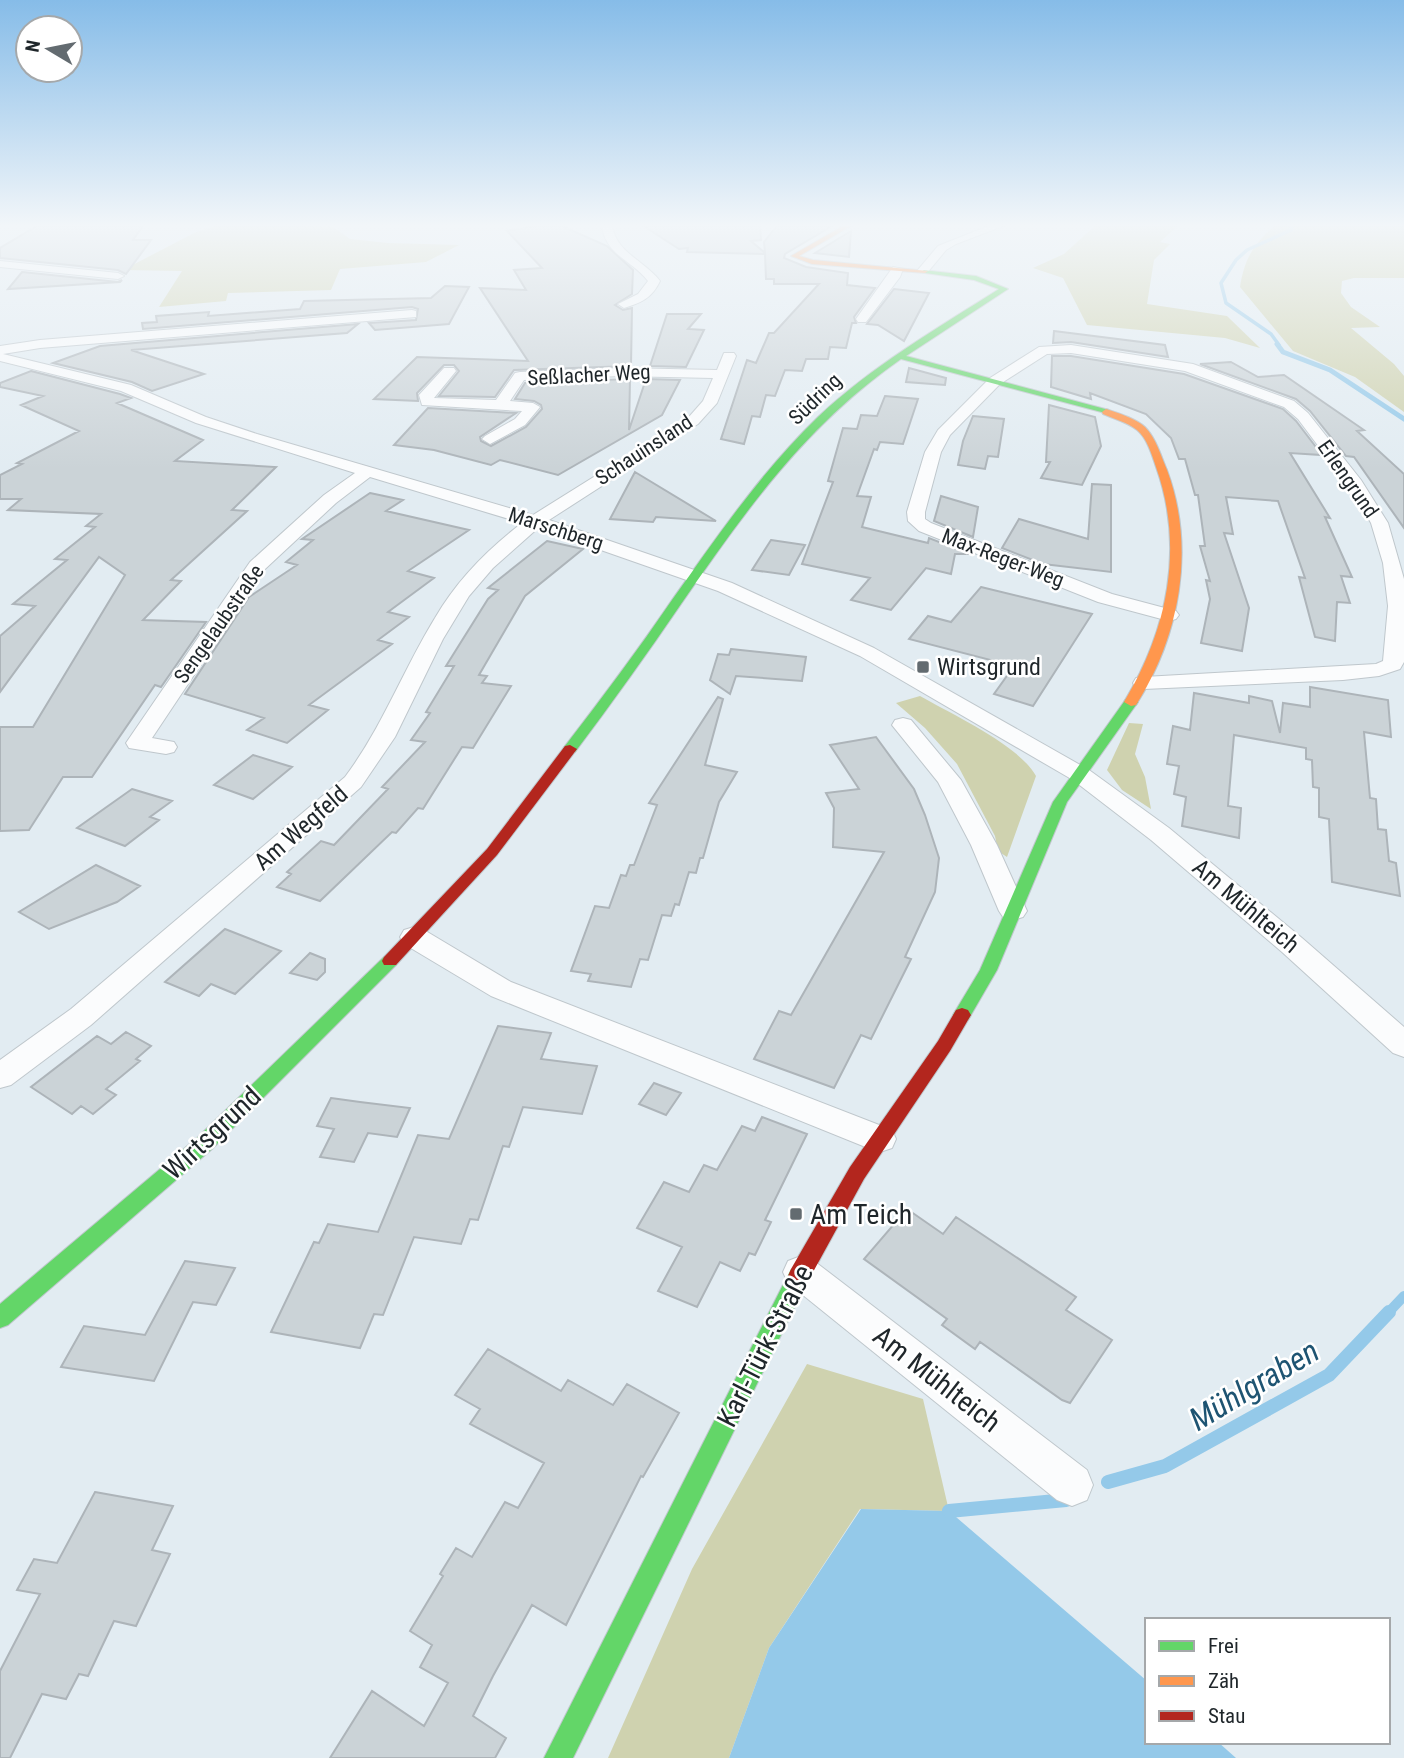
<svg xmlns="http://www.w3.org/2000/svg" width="1404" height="1758" font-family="'Roboto Condensed',sans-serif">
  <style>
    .green { fill: #cfd2af }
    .water { fill: #94c9e9 }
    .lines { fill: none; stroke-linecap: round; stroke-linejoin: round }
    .stream-far3 { stroke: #94c9e9; stroke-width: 3.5 }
    .stream-far2 { stroke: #94c9e9; stroke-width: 5 }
    .stream-far1 { stroke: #94c9e9; stroke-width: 10 }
    .stream { stroke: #94c9e9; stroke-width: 14 }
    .building { fill: #cbd3d7; stroke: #adb4b9; stroke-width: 2 }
    .street-casing { stroke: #bfc7cc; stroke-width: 2 }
    .fast-casing { stroke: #bfc7cc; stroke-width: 2 }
    .slow-casing { stroke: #bfc7cc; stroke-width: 2 }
    .jam-casing { stroke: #bfc7cc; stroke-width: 2 }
    .street { fill: #fbfcfd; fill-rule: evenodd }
    .fast { fill: #63d668; fill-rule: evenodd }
    .slow { fill: #ff974d; fill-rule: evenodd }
    .jam { fill: #b3261e; fill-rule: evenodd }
    .poi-dot { fill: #636b70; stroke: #fff; stroke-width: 2.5 }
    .labels { text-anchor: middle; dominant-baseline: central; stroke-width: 5; stroke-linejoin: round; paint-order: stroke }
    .far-street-label { font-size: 21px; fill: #1f262a; stroke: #fff }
    .poi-label { font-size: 24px; fill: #1f262a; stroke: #fff; text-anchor: start }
    .street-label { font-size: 24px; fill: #1f262a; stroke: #fff }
    .near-street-label { font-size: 28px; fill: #1f262a; stroke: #fff }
    .near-poi-label { font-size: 28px; fill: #1f262a; stroke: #fff; text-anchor: start }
    .near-water-label { font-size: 32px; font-style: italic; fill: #1e5472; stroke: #fff }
  </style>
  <rect width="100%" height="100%" fill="#e2ecf2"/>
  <path class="green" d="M1098 223H1181L1160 242 1170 244 1154 260 1147 304 1227 316 1260 348 1225 338 1087 325 1063 278 1033 268 1064 254Z
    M1277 223H1404V278H1354L1342 281 1341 293 1351 307 1380 327 1351 328 1394 364 1404 376V412L1355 377 1293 351 1240 287C1245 256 1254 245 1277 223Z
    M222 224 333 227 350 239 388 243 459 245 426 262 340 269 331 290 228 293 226 301 159 307 182 271 123 270 196 232Z
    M920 696C953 715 1019 745 1036 776L1007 857 998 851 995 836 957 764 925 728 896 703Z
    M1129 723 1143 724 1135 754 1145 777 1151 809 1122 790 1107 770Z
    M807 1364 923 1399 949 1511 860 1509 769 1648 729 1758H608L692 1569Z"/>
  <path class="water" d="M861 1509 949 1511 1147 1681V1742H1218L1236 1758H729L769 1648Z"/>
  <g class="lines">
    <path class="stream-far3" d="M1279 345 1271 334 1226 303 1221 283 1236 260 1247 250 1291 230 1293 223"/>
    <path class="stream-far2" d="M1277 344 1283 352 1330 370 1404 419"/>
    <path class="stream-far1" d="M1387 1314 1404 1296"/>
    <path class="stream" d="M1108 1482 1165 1466 1329 1375 1389 1312
      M949 1511 1066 1500"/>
  </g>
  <path class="building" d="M42 223H145L133 240H151L126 274 118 270 0 258V248Z
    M555 223 607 246 633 270 632 294 615 305 623 310 632 308 631 366 514 370 495 397 439 396 459 371 454 365H444L417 393 418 401 374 399 417 357 528 361 480 288 526 290 514 270 542 268 507 231Z
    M639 223H760L761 240 751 241 765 253 764 242 779 223 834 225 785 254 784 258 806 267 848 273 847 285 875 288 854 317 856 323H852L846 348 830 347 828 359H806L802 371 785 370 775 396 766 395 760 417 752 416 744 444 721 439 747 360 756 363 769 333H774L819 284H774V279H766L765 254 687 252 688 248 679 249Z
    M851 231 849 257 815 253Z
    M22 272 118 282 122 280 120 282 8 289Z
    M445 286 469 287 449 324 375 330 369 323 416 320 418 309 412 307 143 329 142 323 157 322 156 316 209 312 208 316 300 309 304 301 431 298Z
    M894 289 929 293 904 341 878 325 867 324Z
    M667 314H701L688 329 704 330 686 367 650 366Z
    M358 324 347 333 131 350 204 374 152 391 132 382 53 363 100 346Z
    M1054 331 1165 345 1168 357 1071 342 1053 343Z
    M1052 356H1071L1184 374 1283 409 1296 421 1322 455 1290 453 1330 518 1325 517 1352 577 1341 576 1350 603 1337 602 1335 641 1315 637 1299 577 1305 578 1278 501 1226 497 1233 534 1224 533 1249 608 1242 651 1201 643 1210 599 1206 580 1210 581 1200 546H1205L1198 495H1195L1185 459H1179L1171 438 1146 414 1090 393 1091 399 1051 387Z
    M1231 362 1258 377 1284 375 1364 430 1357 431 1404 474V528L1354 457 1346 456 1310 411 1296 399 1200 364Z
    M909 368 946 378 945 385 906 382Z
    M31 371 120 394 131 398 117 403 203 440 175 461 276 467 232 510 247 511 171 580 181 581 143 620 206 622 161 687 155 685 92 777H63L29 830 0 831V727H33L125 575 99 557 0 692V636L35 606 13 604 67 560 55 559 95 527 86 526 101 514 8 510 21 499H0V475L22 464 17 463 79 431 21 405 43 396 0 387V383Z
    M630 379 629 430 646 379 680 380 662 415 558 475 500 460 491 465 434 450 394 445 428 408 516 413 480 437 481 441 491 446 526 427 542 409 541 405 534 401 515 399 525 383Z
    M885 396 918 399 903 444 880 442 877 450 874 449 857 496 871 497 862 527 928 543 929 538 970 554H955L951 574 926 568 891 610 851 600 870 578 802 564 833 482 828 481 843 428 857 429 861 415 877 416Z
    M1049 405 1095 417 1101 446 1082 485 1041 478 1050 462H1046Z
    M973 416 1004 419 998 457 988 456 985 469 958 465 963 441Z
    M635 472 716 521 656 517 653 522 610 519Z
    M1092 484 1111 485V572L1043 564 1002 548 1019 519 1088 539Z
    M370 493 403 500 386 511 469 530 408 571 434 578 388 612 409 617 378 640 392 644 309 705 328 710 287 743 247 730 264 718 185 694 249 597 297 565 286 562 313 540 302 539Z
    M941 496 978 507 973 537 934 521Z
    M771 540 805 545 789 575 752 570Z
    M547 541 583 549 525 596 479 675 487 676 482 683 511 686 473 748 462 747 423 809 418 808 396 833 392 832 320 901 277 887 291 874 287 872 321 841 334 845 388 789 382 787 425 742 411 740 430 713 426 712 454 666H446L488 599 498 590 488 588Z
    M981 587 1092 614 1033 706 994 694 1014 666 909 639 928 616 951 622Z
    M731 649 806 657 802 681 736 676 730 694 710 680 718 654 729 655Z
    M1310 687 1388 700 1391 737 1364 732 1370 798 1376 799 1378 829 1386 830 1389 861 1396 863 1400 896 1332 882 1329 819 1319 817V788L1313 787 1312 760 1306 759V748L1234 735 1228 806 1241 808 1239 838 1182 826 1186 797 1174 794 1179 766 1167 764 1173 726 1190 730 1194 693 1249 703V696L1272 701 1280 733 1283 703 1310 707Z
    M718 697 723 699 705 765 737 772 719 802 703 858H700L696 873 689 872 679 905 675 904 671 916 662 915 648 960 640 959 631 987 588 981 591 974 571 971 595 906 609 908 621 875 626 876 630 865H634L657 805 649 803Z
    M876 737 914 789 925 815 939 858 935 892 905 957 911 959 871 1039 861 1035 834 1088 754 1059 779 1011 791 1015 884 852 833 847 834 808 826 793 859 789 830 745Z
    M253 755 292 767 253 799 214 785Z
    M132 789 172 801 150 817 159 820 125 846 77 828Z
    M96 865 140 886 117 902 49 929 19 912Z
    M225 929 281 951 235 994 211 984 199 996 165 982Z
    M310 953 325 959V972L317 980 290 973Z
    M498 1026 551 1033 541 1059 597 1066 582 1114 523 1107 509 1147 503 1146 478 1220 470 1219 461 1244 414 1237 383 1315 374 1314 360 1348 271 1332 314 1242 319 1243 328 1224 378 1232 418 1135 449 1139Z
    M126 1032 151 1046 136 1059 140 1061 106 1089 116 1095 93 1114 81 1106 72 1114 31 1087 97 1036 111 1044Z
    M654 1083 681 1093 666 1115 639 1104Z
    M331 1098 360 1102 410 1108 397 1137 368 1133 354 1162 320 1157 334 1129 317 1126Z
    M762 1117 807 1134 765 1220 771 1222 755 1255 749 1253 740 1271 720 1262 697 1307 658 1291 682 1247 637 1228 664 1182 689 1192 704 1165 717 1170 742 1126 755 1131Z
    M907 1209 943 1234 956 1217 1076 1297 1066 1310 1112 1340 1070 1403 1062 1400 980 1342 975 1349 942 1325 947 1319 864 1259Z
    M185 1261 235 1268 216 1305 193 1302 154 1381 61 1367 84 1326 145 1335Z
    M488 1349 561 1391 568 1380 613 1405 627 1384 679 1413 643 1477 641 1476 566 1625 532 1605 493 1676 473 1716 506 1738 495 1758H330L372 1691 424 1726 448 1683 420 1667 432 1645 410 1631 443 1576 440 1574 456 1548 472 1557 505 1502 518 1508 544 1463 470 1424 480 1409 455 1395Z
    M95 1492 173 1506 152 1550 170 1554 136 1626 114 1621 88 1676 79 1674 66 1699 42 1694 10 1758H0V1671L40 1594 17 1590 34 1559 57 1563Z"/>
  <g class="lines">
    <defs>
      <path id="street" d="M602 223H612C614 252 644 260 660 281 652 298 641 303 624 308L618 304 638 294 648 281C632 260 603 254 602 223Z
        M996 223H1011L956 244 946 250 927 273 917 271 938 246Z
        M0 261 118 273 124 276 118 279 0 267Z
        M893 267 903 269 900 277 866 322H858L856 319Z
        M412 310 416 311V317L40 348 3 354 131 385 206 417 257 434 533 515 688 418 703 401 713 378 621 376 524 380 510 401 533 403 540 407 525 425 490 444 482 439 485 436 515 419 522 411 422 405 419 395 444 368H454L456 371 434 398 496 400 515 373 520 372 621 368 717 370 724 353H734L736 356 717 403 698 424 549 520 732 583 874 648 1089 770 1169 828 1302 938 1404 1027V1057L1393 1053 1282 952 1151 840 1073 780 860 656 718 591 538 528 493 568 469 596 443 639 395 737 361 787 91 1025 11 1085 0 1088V1060L71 1009 345 777C382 728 403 670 435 618 457 580 488 549 522 523L370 477 336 503 264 570 152 738 174 742 177 747 174 752 166 754 129 748 126 743 250 562 324 495 355 473 196 423 121 391 0 361V346L40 340Z
        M1071 345 1193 364 1294 401 1308 413 1361 480 1388 523 1404 579V662L1400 669 1379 676 1343 680 1144 689 1136 688 1133 683 1136 678 1144 677 1376 664 1383 661 1388 606 1383 563 1371 523 1355 495 1298 419 1284 407 1185 371 1071 353 1047 354 1000 384 950 435 941 452 925 512V519L931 523 1112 594 1176 611 1179 615 1176 619 1169 621 1098 602 919 531 908 521 907 512 925 452 938 430 990 378 1039 347Z
        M903 718 911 720 961 780 997 845 1027 911 1023 917 1013 920 1003 917 999 911 971 845 938 782 892 725 895 720Z
        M414 927 424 930 511 982 892 1130 896 1139 892 1148 880 1152 868 1148 491 996 404 944 400 937 404 930Z
        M801 1256 814 1261 1087 1470 1093 1485 1087 1500 1072 1506 1057 1500 788 1283 783 1272 788 1261Z"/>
      <path id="fast" d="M923 270 976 276 1008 289 906 356 1109 410V414L901 359C805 426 746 510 681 604 647 654 611 704 575 752H565L563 749 565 746C602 698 638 650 672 600 717 537 761 472 818 417 872 366 936 329 999 289L974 280 925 273Z
        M1131 698 1138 702 1067 802 997 970 968 1020H956L953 1015 980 970 1053 802 1126 699Z
        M390 955 396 957 398 961 396 965 212 1149 8 1325 0 1328V1304L198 1137 384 957Z
        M799 1266 807 1269 810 1276 573 1758H544L791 1269Z"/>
      <path id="slow" d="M848 223H856L799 256 813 260 928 271 925 273 812 264 791 256Z
        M1106 409C1118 413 1135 418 1145 427 1156 438 1161 456 1167 470 1196 548 1180 636 1136 705L1131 706 1124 702C1167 631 1185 548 1156 467 1152 455 1147 438 1137 430 1127 422 1114 419 1103 414L1102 412Z"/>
      <path id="jam" d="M570 745 577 749 497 855 396 965H384L382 961 384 957 487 849 565 746Z
        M962 1008 968 1010 971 1015 968 1020 950 1051 864 1179 807 1283 799 1286 791 1283 788 1276 791 1269 850 1167 938 1041 956 1010Z"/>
    </defs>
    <use href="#street" class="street-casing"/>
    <use href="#fast" class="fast-casing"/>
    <use href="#slow" class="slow-casing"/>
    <use href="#jam" class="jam-casing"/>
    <use href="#street" class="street"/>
    <use href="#fast" class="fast"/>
    <use href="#slow" class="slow"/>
    <use href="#jam" class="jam"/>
  </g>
  <linearGradient id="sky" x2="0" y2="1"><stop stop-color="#86bce8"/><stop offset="0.48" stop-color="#f2f6f9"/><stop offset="1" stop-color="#f2f6f9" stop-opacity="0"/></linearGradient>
  <rect width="1404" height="469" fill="url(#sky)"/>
  <g class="poi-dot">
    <rect x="916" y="660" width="14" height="14" rx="3.5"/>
    <rect x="789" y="1207" width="14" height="14" rx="3.5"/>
  </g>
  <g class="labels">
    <g class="far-street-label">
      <text transform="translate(589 375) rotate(-3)">Seßlacher Weg</text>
      <text transform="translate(815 399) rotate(-44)">Südring</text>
      <text transform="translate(644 450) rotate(-33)">Schauinsland</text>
      <text transform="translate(1348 479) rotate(55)">Erlengrund</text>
      <text transform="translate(556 529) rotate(18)">Marschberg</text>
      <text transform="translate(1003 558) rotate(21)">Max-Reger-Weg</text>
      <text transform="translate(219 624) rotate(-55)">Sengelaubstraße</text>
    </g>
    <g class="poi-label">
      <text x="937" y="667">Wirtsgrund</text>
    </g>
    <g class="street-label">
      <text transform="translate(301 828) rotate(-41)">Am Wegfeld</text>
      <text transform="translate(1246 906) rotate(40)">Am Mühlteich</text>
    </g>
    <g class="near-street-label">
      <text transform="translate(212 1133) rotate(-43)">Wirtsgrund</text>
      <text transform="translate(765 1346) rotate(-63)">Karl-Türk-Straße</text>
      <text transform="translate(937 1379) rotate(38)">Am Mühlteich</text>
    </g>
    <g class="near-poi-label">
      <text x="810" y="1214">Am Teich</text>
    </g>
    <g class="near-water-label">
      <text transform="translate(1254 1385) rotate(-31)">Mühlgraben</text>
    </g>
  </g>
  <rect x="1145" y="1618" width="245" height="126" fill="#ffffff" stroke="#a5a8aa" stroke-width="2"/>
  <rect x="1159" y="1641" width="35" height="10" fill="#63d668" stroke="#a5a8aa" stroke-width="2"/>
  <text x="1208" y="1653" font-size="21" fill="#1f262a">Frei</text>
  <rect x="1159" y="1676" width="35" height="10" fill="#ff974d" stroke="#a5a8aa" stroke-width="2"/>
  <text x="1208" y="1688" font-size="21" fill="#1f262a">Zäh</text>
  <rect x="1159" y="1711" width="35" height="10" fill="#b3261e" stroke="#a5a8aa" stroke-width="2"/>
  <text x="1208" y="1723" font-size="21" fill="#1f262a">Stau</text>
  <g transform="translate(49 49) rotate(280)"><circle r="33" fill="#ffffff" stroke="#a5a8aa" stroke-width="2"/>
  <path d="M0-5L12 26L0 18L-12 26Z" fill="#636b70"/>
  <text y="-10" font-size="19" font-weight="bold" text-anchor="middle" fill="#1f262a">N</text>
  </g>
</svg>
